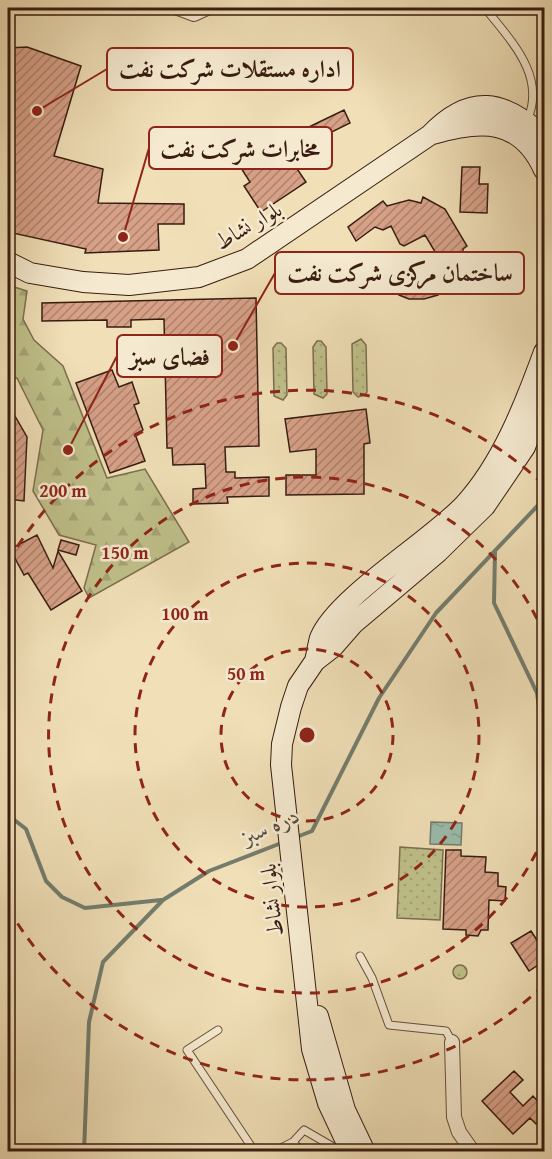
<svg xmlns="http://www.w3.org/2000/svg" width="552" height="1159" font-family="'Gentium Book Plus',Amiri,serif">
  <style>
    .grass { fill: url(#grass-dots); stroke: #7c6e4e; stroke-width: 1.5 }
    .forest { fill: url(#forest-firs); stroke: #7c6e4e; stroke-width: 1.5 }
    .water { fill: url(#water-ripples); stroke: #737d6e; stroke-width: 1.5 }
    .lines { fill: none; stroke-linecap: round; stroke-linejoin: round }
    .stream { stroke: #737d6e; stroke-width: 4 }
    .building { fill: url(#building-hatch); stroke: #381c11; stroke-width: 1.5 }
    .service-casing { stroke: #664d3a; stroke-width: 9 }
    .minor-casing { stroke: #664d3a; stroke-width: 16 }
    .secondary-casing { stroke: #381c11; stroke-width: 22 }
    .service { stroke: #f5ead0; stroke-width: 7 }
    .minor { stroke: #f5ead0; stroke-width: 14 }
    .secondary { stroke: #f5ead0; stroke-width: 20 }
    .ring { fill: none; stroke: #8f2418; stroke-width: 3; stroke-dasharray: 10 8 }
    .labels { text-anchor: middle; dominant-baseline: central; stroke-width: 5; stroke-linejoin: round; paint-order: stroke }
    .street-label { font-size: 22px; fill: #381c11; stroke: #f5ead0 }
    .water-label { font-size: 24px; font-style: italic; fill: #554c40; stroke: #f5ead0 }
    .centre { fill: #8f2418; stroke: #f5ead0; stroke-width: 3 }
    .ring-label { font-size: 18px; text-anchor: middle; font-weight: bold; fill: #8f2418; stroke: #f5ead0; stroke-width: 5; stroke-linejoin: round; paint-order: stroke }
    .leader { fill: none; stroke: #8f2418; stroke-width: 2 }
    .callout-dot { fill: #8f2418; stroke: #f5ead0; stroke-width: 2 }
    .callout { fill: #f5ead0; stroke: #8f2418; stroke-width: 2 }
    .callout-label { font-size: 24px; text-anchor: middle; font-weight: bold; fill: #381c11 }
  </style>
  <defs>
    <pattern id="grass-dots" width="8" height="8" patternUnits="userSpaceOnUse" patternTransform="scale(1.5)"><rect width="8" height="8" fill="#bfc08a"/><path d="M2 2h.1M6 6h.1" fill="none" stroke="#a5a476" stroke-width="1.8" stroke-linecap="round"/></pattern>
    <pattern id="forest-firs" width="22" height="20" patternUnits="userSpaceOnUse" patternTransform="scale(1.5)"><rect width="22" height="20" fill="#bfc08a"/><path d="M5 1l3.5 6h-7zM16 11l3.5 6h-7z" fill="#a5a476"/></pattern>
    <pattern id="water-ripples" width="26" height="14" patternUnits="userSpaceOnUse" patternTransform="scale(1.5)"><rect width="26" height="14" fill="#9abdac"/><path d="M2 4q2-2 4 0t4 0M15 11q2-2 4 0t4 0" fill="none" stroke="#85a293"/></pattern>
    <pattern id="building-hatch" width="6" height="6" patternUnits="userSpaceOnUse" patternTransform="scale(1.5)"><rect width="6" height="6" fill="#d7a188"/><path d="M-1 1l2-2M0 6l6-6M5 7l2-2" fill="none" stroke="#af826e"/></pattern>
  </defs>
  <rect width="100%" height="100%" fill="#f0dfb7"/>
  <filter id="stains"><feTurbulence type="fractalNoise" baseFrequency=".00333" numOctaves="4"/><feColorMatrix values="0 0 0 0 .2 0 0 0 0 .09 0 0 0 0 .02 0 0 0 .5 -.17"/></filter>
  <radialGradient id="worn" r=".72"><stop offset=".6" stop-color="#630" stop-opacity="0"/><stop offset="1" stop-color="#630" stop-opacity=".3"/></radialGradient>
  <path class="grass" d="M361 339 366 345 367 392 365 395 358 397 353 392 352 344Z
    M317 341H321L326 347 327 394 323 398 314 394 313 347Z
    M277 343H281L286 348 287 395 283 400 274 396 273 348Z
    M400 847 443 850 440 920 397 918Z
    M453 972a7 7 0 1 1 14 0a7 7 0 1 1-14 0Z"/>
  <path class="forest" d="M8 285 27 291 23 319 34 340 63 366 107 478 145 469 189 542 89 598 84 588 96 545 59 535 33 491 43 430 17 378H8Z"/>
  <path class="water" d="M431 822 462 823 461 845 430 844Z"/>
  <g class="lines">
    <path class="stream" d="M495 552 494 603 537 693 544 742
      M8 815 26 829 46 881 62 897 85 908 161 900
      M294 838 312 831 379 698 436 613 544 499
      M84 1152 89 1022 103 962 163 900 209 871 284 842"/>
  </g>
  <path class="building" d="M27 47 81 66 54 156 103 169 98 203 184 204V224H158L159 250 85 253 86 249 8 232V48Z
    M344 110 350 123 287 154 306 182 261 212 244 186 250 182 241 168 280 141Z
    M462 167H480L479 184H488L487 213 460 212Z
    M423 197 445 209 467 246 463 249V262L455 281 438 295 424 299H409L399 295 389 286 410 269 418 275 431 270 437 255 425 235 404 246 400 244 391 226 383 230 375 227 356 241 348 227 383 201 387 206 409 200 421 203Z
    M256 298 259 446 225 447 226 472H235V478L269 477V496L227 497 228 503 193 504V489L206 488 205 464 173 465 172 448H167L164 319 131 320V327H107V320L42 321V303Z
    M112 370 119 387 132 382 139 403 134 405 143 430 135 434 145 461 110 473 76 383Z
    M8 404 27 437 24 501 8 499Z
    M366 409 370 443 364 444V494L286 495V475H316V449L290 452 285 419Z
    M37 535 53 568 58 551 82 591 51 610 28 573 24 575 10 549Z
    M61 540 79 545 76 555 58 550Z
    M446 850H461V856L486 857 485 872 498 873V886L506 887 505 901 489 900 488 930H481L478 936 466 935V930L443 929Z
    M531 931 544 951V961L529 971 511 943Z
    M514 1071 523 1080 510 1092 523 1106 533 1096 544 1108V1116L536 1124 530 1118 513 1134 482 1101Z"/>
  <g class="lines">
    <defs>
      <path id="service" d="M485 8C511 41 547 76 527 121
        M360 956 372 978 389 1025 446 1031 452 1042
        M218 1030 187 1050 255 1152
        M293 1142 302 1152
        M273 1152 293 1142 304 1130 342 1152"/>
      <path id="minor" d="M178 8 194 14 207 8
        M452 1042 454 1117 459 1132 473 1152"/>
      <path id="secondary" d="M433 134C481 120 521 118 544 170
        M8 262 30 273 83 282 129 285 199 277 247 259 430 135C470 93 504 99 544 137
        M315 661C317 653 318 645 320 638 336 598 430 541 464 505 502 464 525 404 544 352
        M318 1016 345 1110 365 1152
        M351 1152 328 1103 312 1049 281 765 282 744 291 707 298 686 315 661 333 647 354 623 438 552 485 506 525 447 544 397"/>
    </defs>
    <use href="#service" class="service-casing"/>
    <use href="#minor" class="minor-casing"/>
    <use href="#secondary" class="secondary-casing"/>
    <use href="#service" class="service"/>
    <use href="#minor" class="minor"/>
    <use href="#secondary" class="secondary"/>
  </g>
  <g class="ring">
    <circle cx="307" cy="735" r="86"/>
    <circle cx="307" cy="735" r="172"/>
    <path d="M544 836A258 258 0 1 1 544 634"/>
    <path d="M544 985A345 345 0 0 1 8 908M8 562A345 345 0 0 1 544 485"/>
  </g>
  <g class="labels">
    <g class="street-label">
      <text transform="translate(248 225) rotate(-30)">بلوار نشاط</text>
      <text transform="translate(271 900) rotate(-96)">بلوار نشاط</text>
    </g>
    <g class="water-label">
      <text transform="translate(270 825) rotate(-24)">دره سبز</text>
    </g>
  </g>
  <circle cx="307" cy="735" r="9" class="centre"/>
  <g class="ring-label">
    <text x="63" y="497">200 m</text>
    <text x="125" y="559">150 m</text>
    <text x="185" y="620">100 m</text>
    <text x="246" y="680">50 m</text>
  </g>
  <path class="leader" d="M37 111L107 69M123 237L149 148M233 346L275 273M68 450L117 356"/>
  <g class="callout-dot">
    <circle cx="37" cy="111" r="6"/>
    <circle cx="123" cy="237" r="6"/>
    <circle cx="233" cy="346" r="6"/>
    <circle cx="68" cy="450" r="6"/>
  </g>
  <g class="callout">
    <rect x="107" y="48" width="246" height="42" rx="6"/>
    <rect x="149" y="127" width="183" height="42" rx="6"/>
    <rect x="275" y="252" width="249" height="42" rx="6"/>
    <rect x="117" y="335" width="105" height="42" rx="6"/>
  </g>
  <g class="callout-label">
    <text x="230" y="77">اداره مستقلات شرکت نفت</text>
    <text x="240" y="157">مخابرات شرکت نفت</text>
    <text x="400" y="281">ساختمان مرکزی شرکت نفت</text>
    <text x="170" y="365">فضای سبز</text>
  </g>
  <rect width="552" height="1159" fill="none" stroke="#f0dfb7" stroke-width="30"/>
  <rect x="9" y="9" width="534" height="1141" fill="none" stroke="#381c11" stroke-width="3"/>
  <rect x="15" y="15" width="522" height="1129" fill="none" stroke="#381c11" stroke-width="1.5"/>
  <rect width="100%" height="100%" filter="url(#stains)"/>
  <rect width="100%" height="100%" fill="url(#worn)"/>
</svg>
